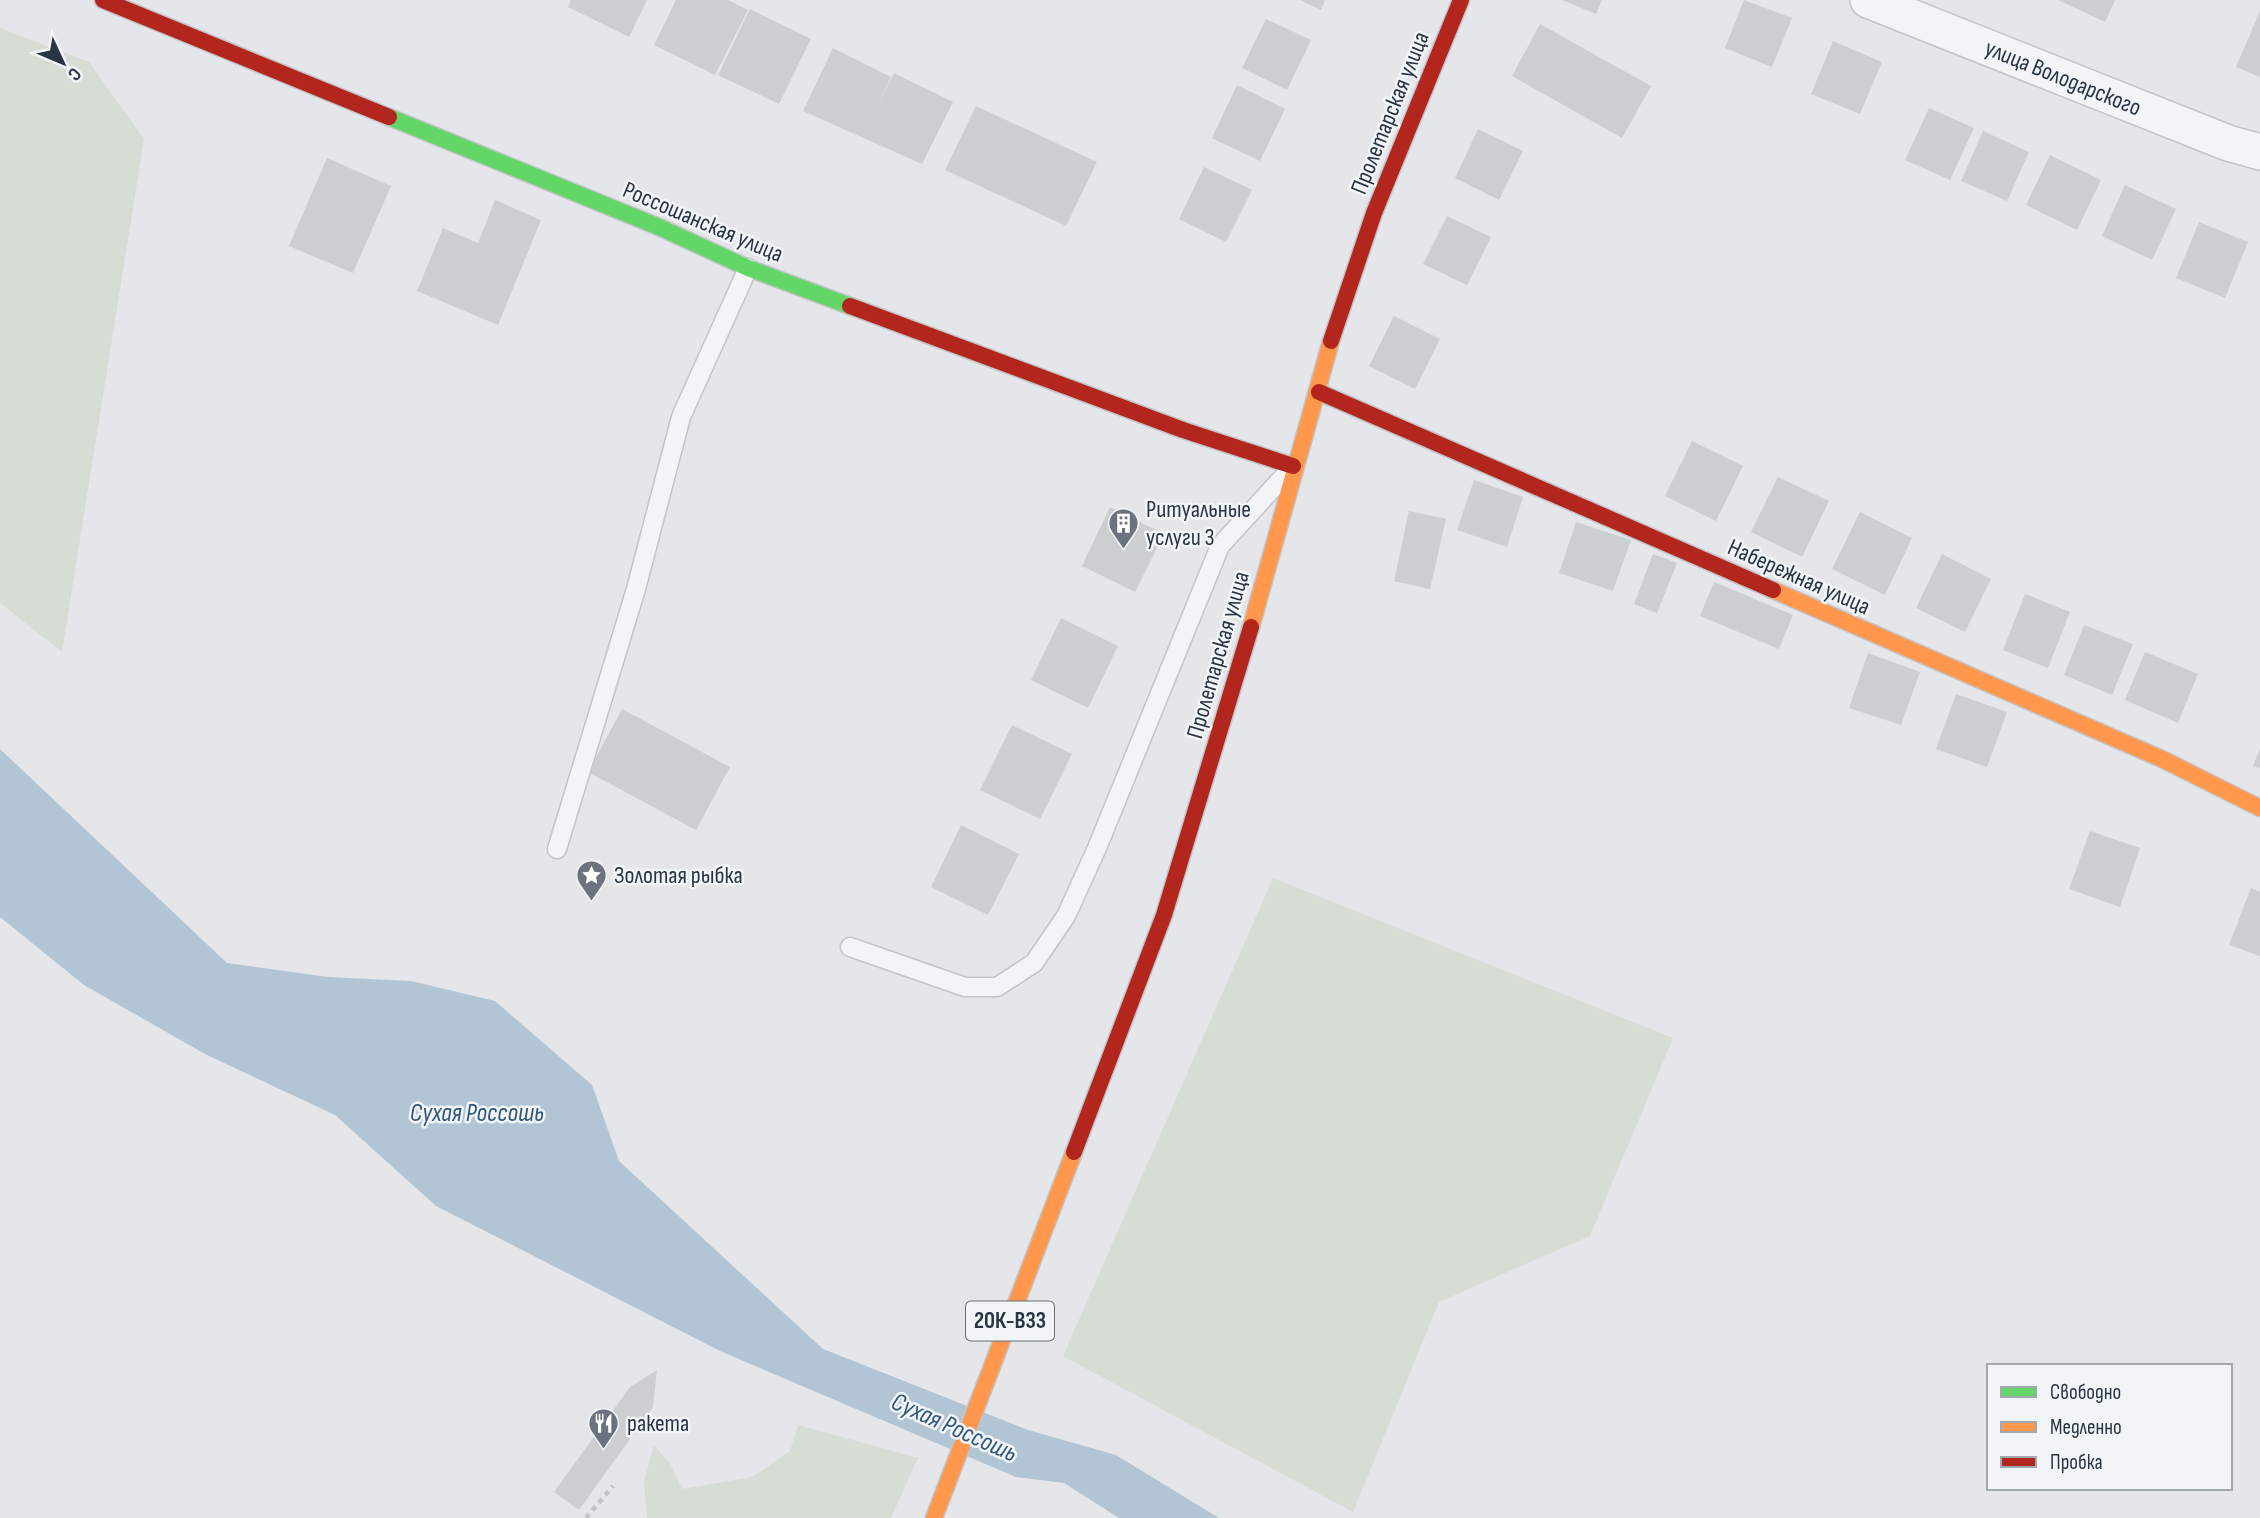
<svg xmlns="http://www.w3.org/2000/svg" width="2260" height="1518" font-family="'Sofia Sans Condensed',sans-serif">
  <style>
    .green { fill: #d5ddd4 }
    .water { fill: #b2c5d5 }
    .building { fill: #cccfd2 }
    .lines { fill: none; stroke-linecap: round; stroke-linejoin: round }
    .lane-casing { stroke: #c2c4c7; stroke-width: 21 }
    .street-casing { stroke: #c2c4c7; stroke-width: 38 }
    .fast-casing { stroke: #c2c4c7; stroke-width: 19 }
    .slow-casing { stroke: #c2c4c7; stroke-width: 19 }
    .jam-casing { stroke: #c2c4c7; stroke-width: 19 }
    .path { stroke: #c2c5c8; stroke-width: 4.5; stroke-dasharray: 5 5; stroke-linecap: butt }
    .lane { stroke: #f3f4f6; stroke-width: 18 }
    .street { stroke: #f3f4f6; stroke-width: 35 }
    .fast { stroke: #63d668; stroke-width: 16 }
    .slow { stroke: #ff974d; stroke-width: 16 }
    .jam { stroke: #b3261e; stroke-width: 16 }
    .labels { text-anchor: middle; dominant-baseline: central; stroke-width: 5; stroke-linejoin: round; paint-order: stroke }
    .shield { fill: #f2f5f8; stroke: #656f7a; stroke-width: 2 }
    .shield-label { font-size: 23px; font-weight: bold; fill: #293544 }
    .street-label { font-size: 24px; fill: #293544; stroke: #f2f5f8 }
    .poi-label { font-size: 24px; fill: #293544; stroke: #f2f5f8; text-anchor: start }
    .water-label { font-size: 26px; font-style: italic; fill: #31567b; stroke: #f2f5f8 }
  </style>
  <rect width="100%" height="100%" fill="#e4e6e9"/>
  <path class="green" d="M0 28 89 62 144 139 62 652 0 603Z
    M1273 878 1673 1038 1590 1236 1439 1302 1353 1512 1063 1356Z
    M798 1425 918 1458 891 1518H647L644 1482 654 1445 671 1465 682 1489 752 1477 790 1451Z"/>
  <path class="water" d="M0 749 227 963 328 977 411 981 495 1001 592 1085 619 1161 823 1349 1028 1430 1116 1455 1219 1518H1119L1064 1483 1016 1477 720 1351 436 1206 335 1115 205 1054 84 985 0 917Z"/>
  <path class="building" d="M571 0H647L629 37 568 7Z
    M676 0H728L748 10 715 75 654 45Z
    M1300 0H1325L1321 10Z
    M1562 0H1602L1596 14Z
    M1744 0 1792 18 1772 67 1725 48Z
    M2058 0H2115L2105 22Z
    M750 9 811 39 779 104 718 75Z
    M2260 11V77L2236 67Z
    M1266 19 1311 40 1287 90 1242 68Z
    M1540 24 1651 86 1622 138 1512 76Z
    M1833 41 1882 62 1860 114 1811 94Z
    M833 48 891 77 877 107 894 73 953 102 922 164 803 111Z
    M1237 85 1285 109 1260 161 1212 138Z
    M976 106 1097 162 1066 226 945 170Z
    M1929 108 1974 128 1950 180 1905 160Z
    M1478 129 1523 151 1499 200 1455 178Z
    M1983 131 2029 152 2007 201 1961 181Z
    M2050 155 2101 180 2077 230 2026 205Z
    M327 158 391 186 353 273 289 246Z
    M1204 167 1252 190 1226 242 1179 219Z
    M2125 185 2176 209 2152 260 2102 236Z
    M495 200 541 220 498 325 417 291 443 228 478 243Z
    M1447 216 1491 237 1467 285 1423 264Z
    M2199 222 2248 242 2225 298 2176 278Z
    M1394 316 1440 339 1415 389 1369 366Z
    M1692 441 1743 466 1716 521 1665 496Z
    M1778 477 1829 501 1802 557 1751 532Z
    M1474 480 1523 497 1507 547 1457 530Z
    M1110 507 1164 534 1135 592 1082 566Z
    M1409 511 1446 519 1430 589 1394 581Z
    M1860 512 1912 538 1885 595 1832 569Z
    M1576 522 1631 540 1613 591 1559 573Z
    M1653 554 1677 563 1657 613 1634 604Z
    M1942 554 1991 579 1965 632 1916 608Z
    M1714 582 1793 615 1779 649 1700 616Z
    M2025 594 2070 612 2048 668 2003 650Z
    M1061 618 1118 646 1088 708 1031 680Z
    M2084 625 2133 644 2112 695 2064 675Z
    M2145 652 2198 674 2178 723 2125 700Z
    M1868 653 1920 672 1901 725 1849 708Z
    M1956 694 2007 712 1987 767 1936 749Z
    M622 709 730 767 696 830 588 772Z
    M1012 725 1072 754 1040 819 980 790Z
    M2260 749V768L2253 766Z
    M961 825 1019 854 988 915 931 887Z
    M2090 831 2140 848 2120 907 2069 889Z
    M2251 888 2260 892V956L2229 945Z
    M657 1370 653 1407 579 1510 554 1492 630 1387Z"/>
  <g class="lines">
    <defs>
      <path id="lane" d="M557 849 636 589 681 417 748 268
        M850 947 965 987H997L1034 963 1066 916 1097 848 1220 546 1284 476"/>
      <path id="street" d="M1868 0 2228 143 2260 152"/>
      <path id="fast" d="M389 117 659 227 748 268 850 306"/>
      <path id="slow" d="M1773 590 2162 759 2260 808
        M1251 627 1331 341
        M934 1518 1074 1152"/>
      <path id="jam" d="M103 0 389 117
        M850 306 1183 430 1293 466
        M1331 341 1374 213 1461 0
        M1319 392 1773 590
        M1074 1152 1164 915 1251 627"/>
    </defs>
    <use href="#lane" class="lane-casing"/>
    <use href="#street" class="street-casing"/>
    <use href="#fast" class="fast-casing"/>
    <use href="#slow" class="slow-casing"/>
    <use href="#jam" class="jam-casing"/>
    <path class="path" d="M586 1518 613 1486"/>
    <use href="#lane" class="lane"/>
    <use href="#street" class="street"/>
    <use href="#fast" class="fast"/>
    <use href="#slow" class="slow"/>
    <use href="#jam" class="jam"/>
  </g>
  <defs>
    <symbol id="building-pin" viewBox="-11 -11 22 30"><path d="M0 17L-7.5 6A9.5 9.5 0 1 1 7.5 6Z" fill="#6a737e" stroke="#f2f5f8"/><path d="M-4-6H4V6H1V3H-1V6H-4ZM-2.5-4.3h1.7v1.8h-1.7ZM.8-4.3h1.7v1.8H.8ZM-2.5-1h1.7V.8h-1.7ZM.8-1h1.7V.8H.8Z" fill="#fff"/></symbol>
    <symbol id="sight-pin" viewBox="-11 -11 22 30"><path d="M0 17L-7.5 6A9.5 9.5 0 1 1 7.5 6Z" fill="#6a737e" stroke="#f2f5f8"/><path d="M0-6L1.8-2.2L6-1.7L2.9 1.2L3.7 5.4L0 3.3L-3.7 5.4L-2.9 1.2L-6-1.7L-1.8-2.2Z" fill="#fff"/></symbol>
    <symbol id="restaurant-pin" viewBox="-11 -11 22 30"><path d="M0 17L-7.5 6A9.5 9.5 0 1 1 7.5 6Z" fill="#6a737e" stroke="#f2f5f8"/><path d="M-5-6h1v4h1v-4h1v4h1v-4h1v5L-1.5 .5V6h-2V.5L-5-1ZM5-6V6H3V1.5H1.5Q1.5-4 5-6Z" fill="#fff"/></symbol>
  </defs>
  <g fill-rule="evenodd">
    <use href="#building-pin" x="1106" y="506" width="35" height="47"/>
    <use href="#sight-pin" x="574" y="858" width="35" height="47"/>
    <use href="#restaurant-pin" x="586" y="1406" width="35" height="47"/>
  </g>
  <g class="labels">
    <rect class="shield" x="966" y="1301.5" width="88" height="39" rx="5"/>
    <g class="shield-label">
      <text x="1010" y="1321">20К-В33</text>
    </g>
    <g class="street-label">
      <text transform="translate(2063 78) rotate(22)">улица Володарского</text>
      <text transform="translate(1390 113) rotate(-68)">Пролетарская улица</text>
      <text transform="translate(703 222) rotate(23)">Россошанская улица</text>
      <text transform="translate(1799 577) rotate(24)">Набережная улица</text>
      <text transform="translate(1218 655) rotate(-74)">Пролетарская улица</text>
    </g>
    <g class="poi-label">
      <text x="1146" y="509">Ритуальные<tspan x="1146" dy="28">услуги 3</tspan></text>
      <text x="614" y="875">Золотая рыбка</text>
      <text x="627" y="1423">ракета</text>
    </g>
    <g class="water-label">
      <text x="477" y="1113">Сухая Россошь</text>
      <text transform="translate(954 1428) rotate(24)">Сухая Россошь</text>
    </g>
  </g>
  <rect x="1987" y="1364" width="245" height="126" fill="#f2f5f8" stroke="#a2a8b0" stroke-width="2"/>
  <rect x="2001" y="1387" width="35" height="10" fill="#63d668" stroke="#a2a8b0" stroke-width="2"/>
  <text x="2050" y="1399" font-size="21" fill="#293544">Свободно</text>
  <rect x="2001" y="1422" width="35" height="10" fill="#ff974d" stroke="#a2a8b0" stroke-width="2"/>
  <text x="2050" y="1434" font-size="21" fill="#293544">Медленно</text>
  <rect x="2001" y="1457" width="35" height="10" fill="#b3261e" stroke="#a2a8b0" stroke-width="2"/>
  <text x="2050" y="1469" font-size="21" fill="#293544">Пробка</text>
  <g transform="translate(63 63) rotate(134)" stroke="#f2f5f8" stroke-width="5" paint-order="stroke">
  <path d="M0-5L12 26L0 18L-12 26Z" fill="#293544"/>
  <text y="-10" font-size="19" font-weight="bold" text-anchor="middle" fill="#293544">С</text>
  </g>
</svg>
